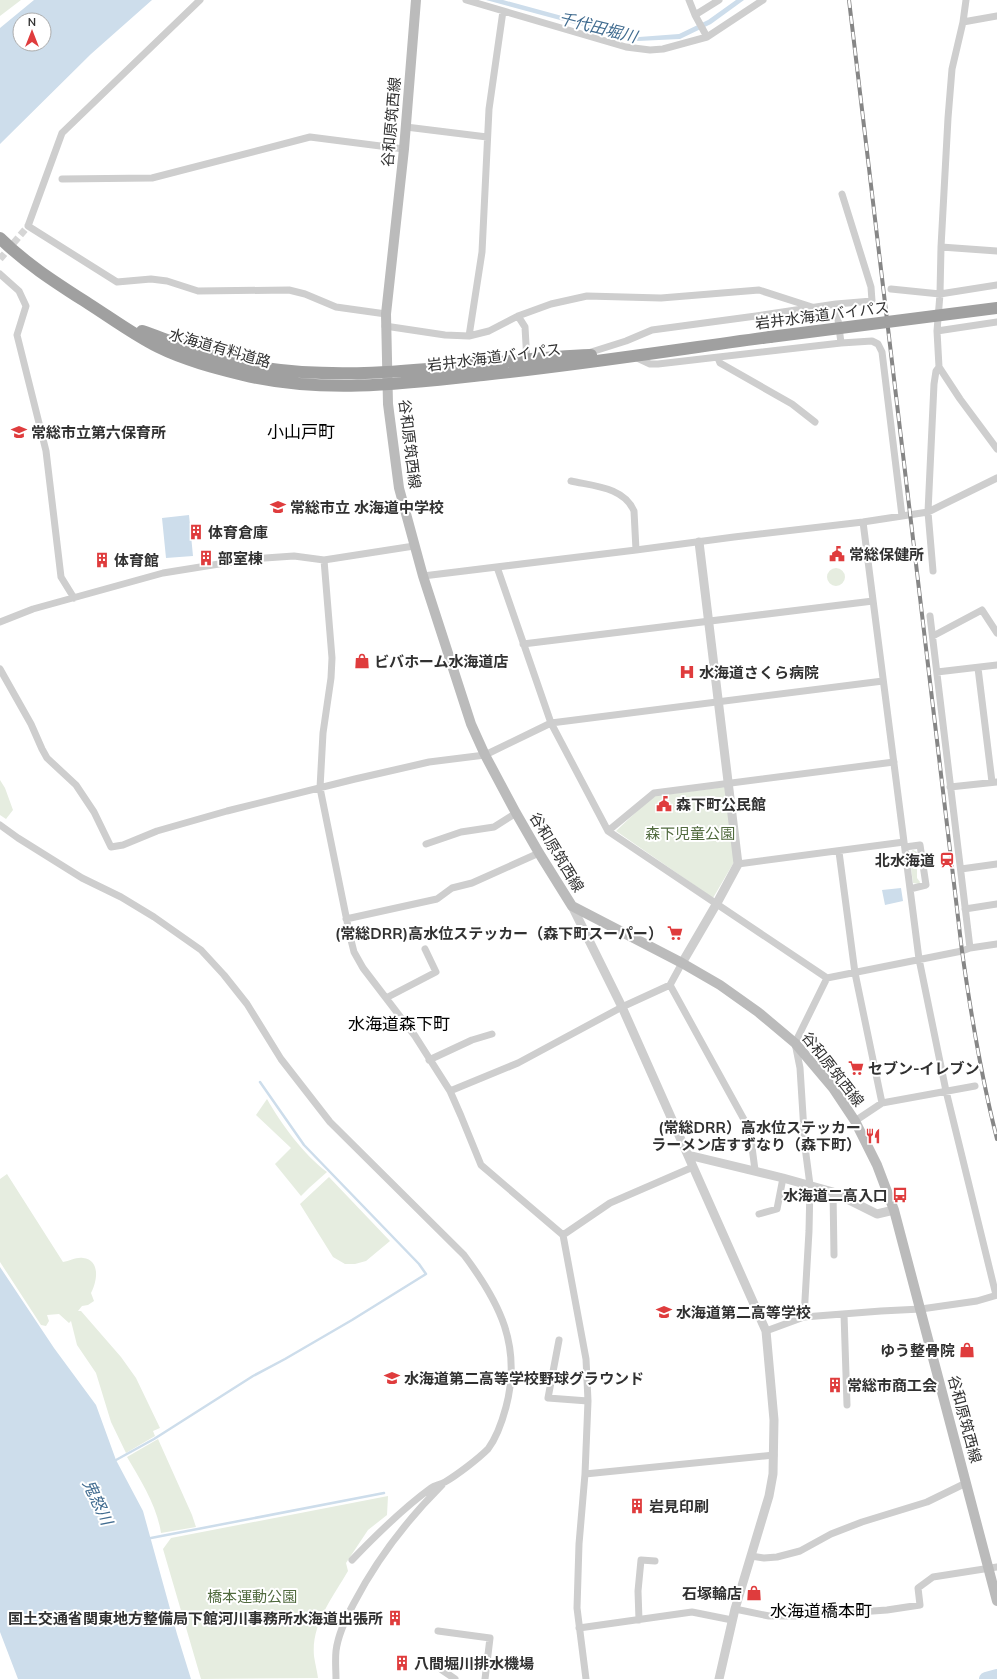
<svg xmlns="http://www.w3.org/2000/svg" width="997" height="1679" font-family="Mulish,'Noto Sans JP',sans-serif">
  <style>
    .green { fill: #e6ede0 }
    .water { fill: #cdddeb; fill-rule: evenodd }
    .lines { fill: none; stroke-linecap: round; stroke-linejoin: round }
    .stream { stroke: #cdddeb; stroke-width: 2.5 }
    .river { stroke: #cdddeb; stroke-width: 14 }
    .minor-tunnel { stroke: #d6d6d6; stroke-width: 7; stroke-dasharray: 7 3.5; stroke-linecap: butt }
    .minor { stroke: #cecece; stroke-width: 7 }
    .tertiary { stroke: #cecece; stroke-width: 9 }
    .secondary { stroke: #bbb; stroke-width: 10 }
    .trunk { stroke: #a0a0a0; stroke-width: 12 }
    .rail-casing { stroke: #868686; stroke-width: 4 }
    .rail { stroke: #fff; stroke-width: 2.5; stroke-dasharray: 8; stroke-linecap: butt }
    .trunk-bridge { stroke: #a0a0a0; stroke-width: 12 }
    .labels { text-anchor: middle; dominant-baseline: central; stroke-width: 4; stroke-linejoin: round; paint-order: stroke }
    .street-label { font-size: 15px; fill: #313131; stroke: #fff }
    .poi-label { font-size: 15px; font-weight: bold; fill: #313131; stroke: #fff; text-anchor: start }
    .park-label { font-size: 15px; fill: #516b3f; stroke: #fff }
    .water-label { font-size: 16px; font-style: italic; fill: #416c90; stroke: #fff }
    .quarter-label { font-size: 17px; fill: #000; stroke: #fff }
  </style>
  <rect width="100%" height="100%" fill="#fff"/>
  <path class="green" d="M0 0H21L0 16Z
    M827 577a9 9 0 1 1 18 0a9 9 0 1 1-18 0Z
    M0 780 5 788 13 810 6 819 0 815Z
    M725 787 734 862 713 898 616 831 653 796Z
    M913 850 917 852V878L920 882 919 884 913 883 909 853Z
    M267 1099C281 1124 304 1155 327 1172L309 1188 301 1196 275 1164 291 1148 256 1115Z
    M7 1174 63 1262C70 1261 76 1257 83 1258 101 1260 97 1282 91 1293L94 1301 88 1305 82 1306 78 1311H81L121 1357 136 1378 160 1428 153 1431 155 1436 126 1453 111 1422 96 1373 77 1345 71 1321 69 1323 59 1314 47 1315 49 1321 46 1326 41 1325 0 1262V1179Z
    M329 1177 390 1241 366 1261 355 1264H345L333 1257 300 1204Z
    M158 1439 192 1515 196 1527 161 1533C157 1506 141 1481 127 1457Z
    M388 1496 387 1515 368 1530 346 1563 348 1571C333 1597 311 1624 314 1656 315 1663 317 1671 318 1678L201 1679 163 1549 171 1538Z"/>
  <path class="water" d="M34 0H152L91 54 0 144V28ZM20 20H44V44H20Z
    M486 0H503L639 37 679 34 708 20 736 0H744L711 24 680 39 638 41Z
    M189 515 193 556 166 558 162 518Z
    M901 888 903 901 885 905 882 890Z
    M0 1267 54 1348 96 1405 116 1460 143 1511 177 1634 191 1679H18L0 1632Z"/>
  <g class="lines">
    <path class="stream" d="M116 1460 154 1439 253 1376 285 1359 352 1320 426 1274 419 1264 304 1145 260 1082
      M151 1538 384 1493"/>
    <path class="river" d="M986 1679 997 1676"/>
    <path class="minor-tunnel" d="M0 259 28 226"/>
    <path class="minor" d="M200 0 62 133 28 226 117 282 151 279 167 281 198 291 289 290 305 294 336 307 386 314
      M466 0 626 47 650 50 663 49 707 37 763 0
      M689 0 695 15 707 37
      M966 0 963 22 952 69 948 118 941 247 940 294 937 331 939 367 960 399 997 449
      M695 15 719 0
      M963 22 997 16
      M406 127 487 137
      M62 179 152 178 310 137 404 149
      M941 247 997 251
      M0 274 19 291 26 306 17 335 46 451 61 577 74 598
      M891 289 940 294 997 285
      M836 304 872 301 871 287 842 194
      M518 316 525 327 527 362
      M385 326 445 335 469 336 489 331 518 316 551 304 587 296 661 298 759 290 815 308
      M937 331 997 322
      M469 336 482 252 489 109 503 11
      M588 353 626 341 652 330 756 316 836 304 841 343
      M635 357 650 364H658L841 343 872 341 878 344 882 352 902 516
      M718 358 720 363 792 404 815 422
      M571 481C593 486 624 487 634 511L636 550
      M863 522 919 959 946 1091 996 1295
      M324 560 332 658 331 678 323 733 320 788 350 936 354 952 363 968 415 1036 450 1091 461 1116 481 1165 563 1235 586 1359 588 1401 585 1474 579 1544 577 1608 586 1679
      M497 567 551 723 608 831 827 978 962 951 970 948 997 944
      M933 571 928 512 934 384 936 371 939 367
      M423 576 636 550 734 537 863 522 928 512 997 478
      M930 616 970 948
      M0 622 33 609 163 573 250 559 294 556 324 560 414 546
      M933 636 982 610 997 633
      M523 644 873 601
      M978 668 992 782
      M0 669 31 724 42 749 47 758 76 785 94 812 111 847 123 845 157 831 227 811 355 779 429 762 485 755 551 723 883 681
      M937 672 997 665
      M950 787 997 782
      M0 825 18 838 82 878 121 897 154 917 201 950 224 975 247 1004 281 1059 330 1122 464 1255C500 1303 522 1346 506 1407 502 1422 497 1437 488 1449 478 1459 457 1475 445 1482 440 1485 435 1485 431 1488 402 1509 376 1535 352 1560
      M608 831 654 793 894 762
      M426 844 461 832 494 827 516 813
      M905 847 920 845 926 885 910 889
      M839 852 855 973 882 1103
      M738 864 904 842
      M961 869 997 864
      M965 909 997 904
      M346 919 437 899 452 888 472 883 539 853
      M670 985 747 1125 750 1132 755 1170
      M386 998 436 972 425 949
      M429 1060 472 1040 492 1034
      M450 1091 518 1063 622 1007 670 985 682 963
      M855 1121 882 1103 975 1086
      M833 1192 834 1255
      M759 1214 777 1209 783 1178
      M563 1235 610 1203 693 1167
      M844 1314 847 1405
      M804 1317 809 1231 810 1185 805 1147 800 1068 795 1043 827 978
      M766 1331 804 1317 881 1311 921 1309 977 1301 997 1295
      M559 1340 548 1398 588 1401
      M585 1474 774 1455
      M751 1556 764 1558 777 1557 800 1551 831 1534 862 1522 927 1502 966 1483
      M735 1609 769 1616H801L887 1610 920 1605 918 1588 933 1577 997 1567
      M639 1620 638 1591 641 1560 655 1561
      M579 1628 692 1612 732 1620
      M438 1631 490 1638 485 1679
      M442 1670 455 1679
      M336 1679C336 1670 335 1661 336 1651 338 1634 346 1618 354 1603 377 1559 407 1520 442 1485"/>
    <path class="tertiary" d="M572 906 622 1007 766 1331 774 1420 773 1474 769 1496 735 1609 719 1679
      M682 963 717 903 738 864 699 542
      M688 1155 783 1178 833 1192 877 1214 894 1210"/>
    <path class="secondary" d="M416 0 404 149 386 314 388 404 399 488 423 576 471 724 485 755 516 813 539 853 572 906 682 963 720 985 758 1012 795 1043 833 1088 855 1121 877 1165 894 1210 997 1601"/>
    <path class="trunk" d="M0 238C26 264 58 284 89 304 111 318 134 335 158 347 184 360 215 368 243 375 322 394 403 384 483 375 579 365 674 350 770 337
      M142 331C182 345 222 361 264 368 373 384 482 359 591 355"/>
    <defs>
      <path id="rail" d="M849 0 962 951C971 1015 981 1076 997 1139"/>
    </defs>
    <use href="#rail" class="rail-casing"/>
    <use href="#rail" class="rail"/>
    <path class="trunk-bridge" d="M770 337 997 308"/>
  </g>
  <defs>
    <symbol id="school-bare" viewBox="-9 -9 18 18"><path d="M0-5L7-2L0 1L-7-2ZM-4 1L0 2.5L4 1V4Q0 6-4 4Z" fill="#df3c3d" stroke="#fff" stroke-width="2.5" paint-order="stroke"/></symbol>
    <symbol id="building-bare" viewBox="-9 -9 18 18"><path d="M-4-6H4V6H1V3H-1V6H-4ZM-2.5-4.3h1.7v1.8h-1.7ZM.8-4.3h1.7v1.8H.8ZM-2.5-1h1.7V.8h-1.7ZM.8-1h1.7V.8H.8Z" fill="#df3c3d" stroke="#fff" stroke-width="2.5" paint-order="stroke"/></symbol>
    <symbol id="civic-bare" viewBox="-9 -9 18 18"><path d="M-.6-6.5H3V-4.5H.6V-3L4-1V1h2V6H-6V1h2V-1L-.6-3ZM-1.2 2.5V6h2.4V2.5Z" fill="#df3c3d" stroke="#fff" stroke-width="2.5" paint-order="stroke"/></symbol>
    <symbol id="shop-bare" viewBox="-9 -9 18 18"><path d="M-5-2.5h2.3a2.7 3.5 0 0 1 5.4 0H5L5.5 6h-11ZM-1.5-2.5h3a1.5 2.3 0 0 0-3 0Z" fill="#df3c3d" stroke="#fff" stroke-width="2.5" paint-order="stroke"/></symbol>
    <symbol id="hospital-bare" viewBox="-9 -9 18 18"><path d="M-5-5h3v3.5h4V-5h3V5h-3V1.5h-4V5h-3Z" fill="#df3c3d" stroke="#fff" stroke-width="2.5" paint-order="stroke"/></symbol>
    <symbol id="station-bare" viewBox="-9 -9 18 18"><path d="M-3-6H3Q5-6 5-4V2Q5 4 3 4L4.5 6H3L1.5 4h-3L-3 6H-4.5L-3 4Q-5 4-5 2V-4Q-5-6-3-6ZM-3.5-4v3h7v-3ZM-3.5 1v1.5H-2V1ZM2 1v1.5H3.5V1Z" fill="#df3c3d" stroke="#fff" stroke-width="2.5" paint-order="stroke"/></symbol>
    <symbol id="supermarket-bare" viewBox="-9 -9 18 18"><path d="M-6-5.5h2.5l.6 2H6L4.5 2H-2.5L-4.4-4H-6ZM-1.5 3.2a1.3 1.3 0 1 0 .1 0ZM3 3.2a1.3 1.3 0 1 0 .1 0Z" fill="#df3c3d" stroke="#fff" stroke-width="2.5" paint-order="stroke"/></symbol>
    <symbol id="restaurant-bare" viewBox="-9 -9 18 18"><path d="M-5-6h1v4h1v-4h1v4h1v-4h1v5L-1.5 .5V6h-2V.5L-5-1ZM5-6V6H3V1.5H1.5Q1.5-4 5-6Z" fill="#df3c3d" stroke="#fff" stroke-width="2.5" paint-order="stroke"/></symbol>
    <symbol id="bus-bare" viewBox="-9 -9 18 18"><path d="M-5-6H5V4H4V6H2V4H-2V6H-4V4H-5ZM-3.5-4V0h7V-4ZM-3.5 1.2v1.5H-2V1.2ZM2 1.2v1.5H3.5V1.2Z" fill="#df3c3d" stroke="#fff" stroke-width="2.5" paint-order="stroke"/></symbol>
  </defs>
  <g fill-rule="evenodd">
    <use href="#school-bare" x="8" y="421" width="22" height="22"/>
    <use href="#school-bare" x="267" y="496" width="22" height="22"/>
    <use href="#building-bare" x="185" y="521" width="22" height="22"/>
    <use href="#civic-bare" x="826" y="543" width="22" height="22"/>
    <use href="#building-bare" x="195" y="547" width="22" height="22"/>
    <use href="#building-bare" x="91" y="549" width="22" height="22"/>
    <use href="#shop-bare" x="351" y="650" width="22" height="22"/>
    <use href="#hospital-bare" x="676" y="661" width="22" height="22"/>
    <use href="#civic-bare" x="653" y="793" width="22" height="22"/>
    <use href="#station-bare" x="936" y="849" width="22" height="22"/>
    <use href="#supermarket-bare" x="664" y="922" width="22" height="22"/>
    <use href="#supermarket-bare" x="845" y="1057" width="22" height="22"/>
    <use href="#restaurant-bare" x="862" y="1125" width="22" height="22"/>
    <use href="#bus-bare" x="889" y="1184" width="22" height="22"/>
    <use href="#school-bare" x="653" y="1301" width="22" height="22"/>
    <use href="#shop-bare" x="956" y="1339" width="22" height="22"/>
    <use href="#school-bare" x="381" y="1367" width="22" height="22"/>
    <use href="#building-bare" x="824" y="1374" width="22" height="22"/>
    <use href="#building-bare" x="626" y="1495" width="22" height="22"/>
    <use href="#shop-bare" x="743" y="1582" width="22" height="22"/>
    <use href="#building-bare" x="384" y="1607" width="22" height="22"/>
    <use href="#building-bare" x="391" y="1652" width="22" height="22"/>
  </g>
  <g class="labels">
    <g class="street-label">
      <text transform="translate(391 122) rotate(-85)">谷和原筑西線</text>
      <text transform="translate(822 315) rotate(-7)">岩井水海道バイパス</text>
      <text transform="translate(220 348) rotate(16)">水海道有料道路</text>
      <text transform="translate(494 357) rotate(-7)">岩井水海道バイパス</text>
      <text transform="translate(410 444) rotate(83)">谷和原筑西線</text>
      <text transform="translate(557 852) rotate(59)">谷和原筑西線</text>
      <text transform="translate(833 1069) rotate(52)">谷和原筑西線</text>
      <text transform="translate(965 1419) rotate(75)">谷和原筑西線</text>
    </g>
    <g class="poi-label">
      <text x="31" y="432">常総市立第六保育所</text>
      <text x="290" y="507">常総市立 水海道中学校</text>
      <text x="208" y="532">体育倉庫</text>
      <text x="849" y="554">常総保健所</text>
      <text x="218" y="558">部室棟</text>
      <text x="114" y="560">体育館</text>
      <text x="374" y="661">ビバホーム水海道店</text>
      <text x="699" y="672">水海道さくら病院</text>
      <text x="676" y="804">森下町公民館</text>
      <text x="935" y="860" text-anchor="end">北水海道</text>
      <text x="663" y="933" text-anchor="end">(常総DRR)高水位ステッカー（森下町スーパー）</text>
      <text x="868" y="1068">セブン-イレブン</text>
      <text x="861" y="1127" text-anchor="end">(常総DRR）高水位ステッカー<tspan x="861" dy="17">ラーメン店すずなり（森下町）</tspan></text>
      <text x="888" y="1195" text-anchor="end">水海道二高入口</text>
      <text x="676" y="1312">水海道第二高等学校</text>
      <text x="955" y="1350" text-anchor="end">ゆう整骨院</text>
      <text x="404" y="1378">水海道第二高等学校野球グラウンド</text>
      <text x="847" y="1385">常総市商工会</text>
      <text x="649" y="1506">岩見印刷</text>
      <text x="742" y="1593" text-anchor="end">石塚輪店</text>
      <text x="383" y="1618" text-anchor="end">国土交通省関東地方整備局下館河川事務所水海道出張所</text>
      <text x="414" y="1663">八間堀川排水機場</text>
    </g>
    <g class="park-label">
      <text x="690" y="833">森下児童公園</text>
      <text x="252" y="1596">橋本運動公園</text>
    </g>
    <g class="water-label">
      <text transform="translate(598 27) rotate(14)">千代田堀川</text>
      <text transform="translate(98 1502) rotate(65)">鬼怒川</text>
    </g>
    <g class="quarter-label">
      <text x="301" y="431">小山戸町</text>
      <text x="399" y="1023">水海道森下町</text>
      <text x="821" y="1610">水海道橋本町</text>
    </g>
  </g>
  <g transform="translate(32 32)"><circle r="19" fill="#ffffff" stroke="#adadad"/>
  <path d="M0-3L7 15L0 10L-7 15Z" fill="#df3c3d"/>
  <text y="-6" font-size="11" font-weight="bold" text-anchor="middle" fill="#313131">N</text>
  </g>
</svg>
